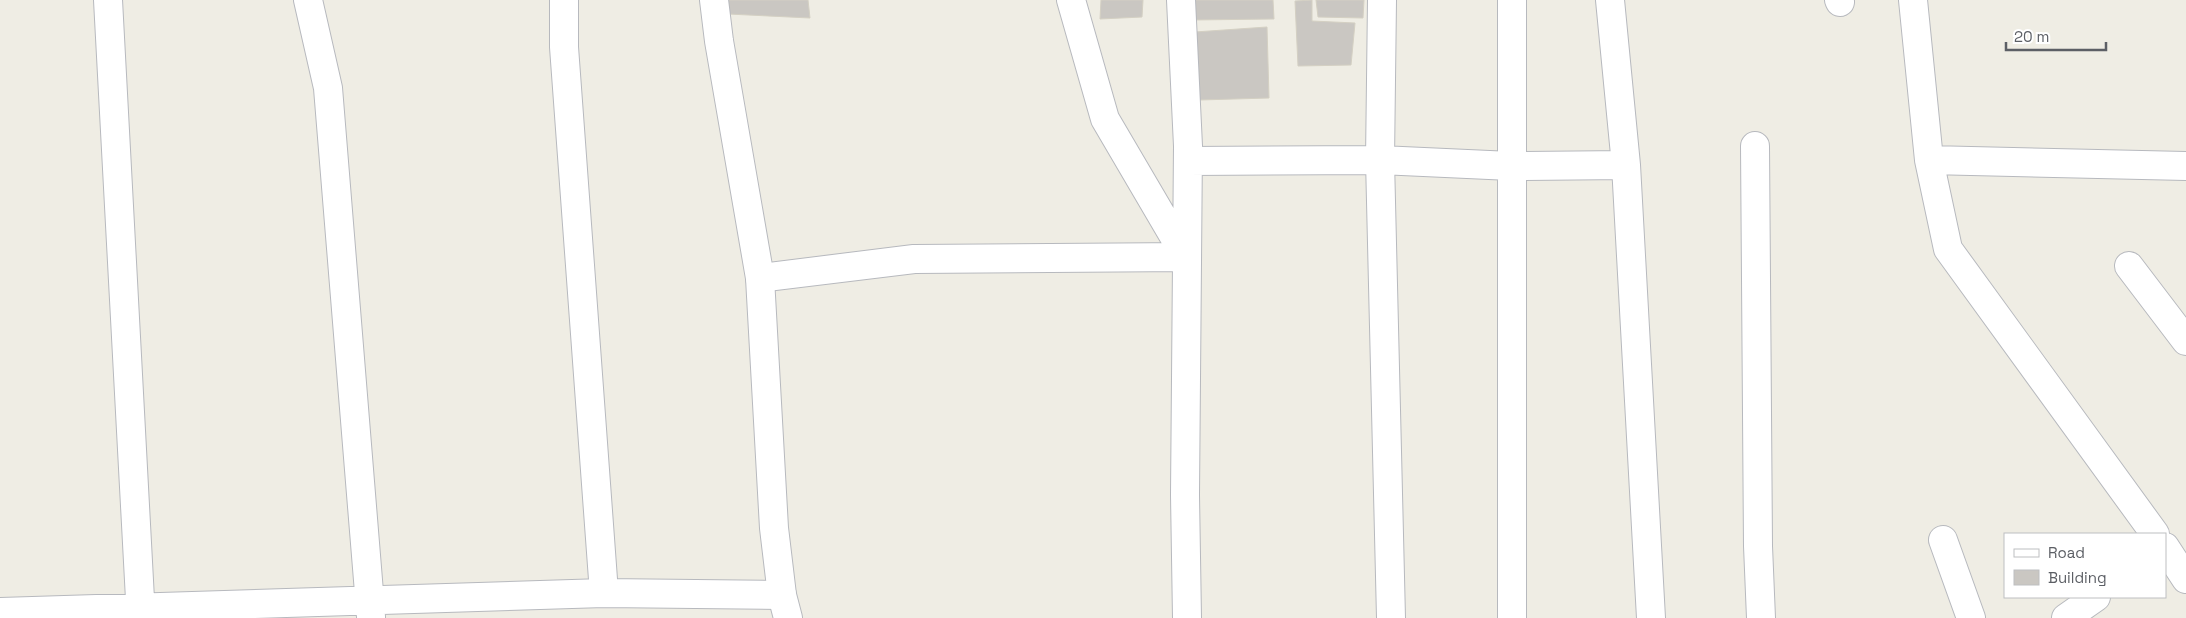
<svg xmlns="http://www.w3.org/2000/svg" width="2186" height="618" font-family="'Space Grotesk',sans-serif">
  <style>
    .building { fill: #cac7c2; stroke: #d4d0c3 }
    .lines { fill: none; stroke-linecap: round; stroke-linejoin: round }
    .minor-casing { stroke: #b7b9be; stroke-width: 30 }
    .tertiary-casing { stroke: #b7b9be; stroke-width: 30 }
    .minor { stroke: #fff; stroke-width: 28 }
    .tertiary { stroke: #fff; stroke-width: 28 }
  </style>
  <rect width="100%" height="100%" fill="#efede4"/>
  <path class="building" d="M727 0H808L810 18 728 14Z
    M1101 0H1143L1142 17 1100 19Z
    M1192 0H1273L1274 19 1192 20Z
    M1312 0V21L1355 23 1351 65 1298 66 1295 1Z
    M1316 0H1364L1363 18 1318 17Z
    M1267 27 1269 98 1199 100 1195 32Z"/>
  <g class="lines">
    <defs>
      <path id="minor" d="M108 0 141 618
        M308 0 328 88 371 617
        M564 0V47L604 593
        M1181 0 1188 146 1185 495 1187 618
        M1382 0 1380 160 1391 618
        M1512 0V618
        M1610 0 1626 165 1651 618
        M1839 0 1840 2
        M1913 0 1929 160 1948 249 2155 534
        M1755 146 1758 546 1761 618
        M1929 160 2186 166
        M1188 161 1380 160 1511 166 1626 165
        M2129 266 2186 341
        M760 278 914 259 1186 257 1105 119 1071 0
        M1943 540 1971 618
        M2165 547 2186 579
        M0 612 604 593 782 595
        M2066 618 2096 597"/>
      <path id="tertiary" d="M714 0 719 41 760 278 774 528 782 595 788 618"/>
    </defs>
    <use href="#minor" class="minor-casing"/>
    <use href="#tertiary" class="tertiary-casing"/>
    <use href="#minor" class="minor"/>
    <use href="#tertiary" class="tertiary"/>
  </g>
  <rect x="2004" y="533" width="162" height="65" fill="#ffffff" stroke="#bebfc1"/>
  <rect x="2014" y="549" width="25" height="8" fill="#ffffff" stroke="#bebfc1"/>
  <text x="2048" y="558" font-size="15" fill="#5c5f65">Road</text>
  <rect x="2014" y="570" width="25" height="15" fill="#cac7c2" stroke="#bebfc1"/>
  <text x="2048" y="583" font-size="15" fill="#5c5f65">Building</text>
  <path d="M2006 42v8h100v-8" fill="none" stroke="#5c5f65" stroke-width="2.5"/>
  <text x="2014" y="42" font-size="15" fill="#5c5f65" stroke="#ffffff" stroke-width="4" paint-order="stroke">20 m</text>
</svg>
